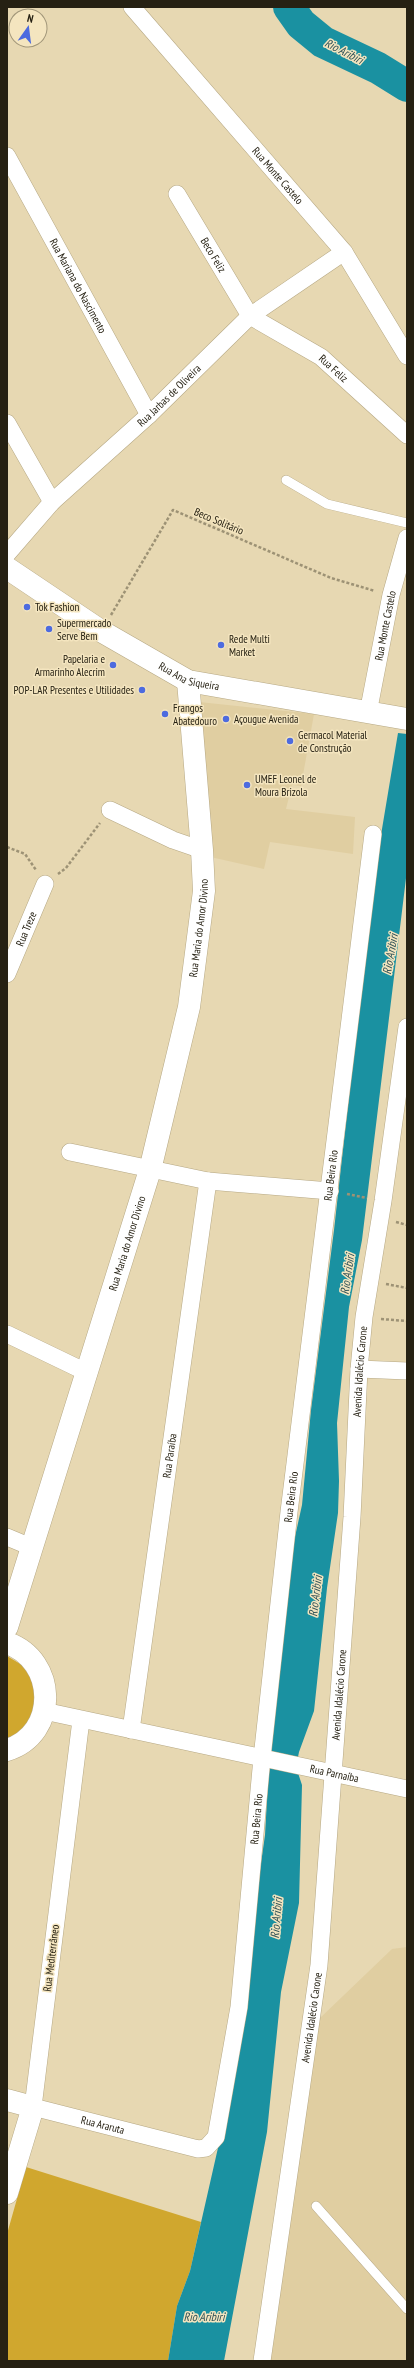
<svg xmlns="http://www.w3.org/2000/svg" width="414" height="2368" font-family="'PT Sans Narrow',sans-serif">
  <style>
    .built { fill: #e0cea1 }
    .green { fill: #d0a72e }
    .water { fill: #1a91a1 }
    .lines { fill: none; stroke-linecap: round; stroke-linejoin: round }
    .river { stroke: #1a91a1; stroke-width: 32 }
    .lane-casing { stroke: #b6a884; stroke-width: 10 }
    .street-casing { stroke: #b6a884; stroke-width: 18 }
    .secondary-casing { stroke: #b6a884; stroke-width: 23 }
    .path { stroke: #9d9275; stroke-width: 2.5; stroke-dasharray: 3 2; stroke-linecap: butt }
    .lane { stroke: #fff; stroke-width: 9 }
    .street { stroke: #fff; stroke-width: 17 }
    .secondary { stroke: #fff; stroke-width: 22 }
    .poi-dot { fill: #4d6bdf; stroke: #f4e5bf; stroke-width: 1.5 }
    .labels { text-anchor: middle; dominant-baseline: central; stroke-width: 3; stroke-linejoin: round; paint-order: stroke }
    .street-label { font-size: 11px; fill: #262113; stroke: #f4e5bf }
    .poi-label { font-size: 11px; fill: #262113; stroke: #f4e5bf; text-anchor: start }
    .water-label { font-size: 12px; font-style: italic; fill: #325358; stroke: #f4e5bf }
  </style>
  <rect width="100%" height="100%" fill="#e7d8b2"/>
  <path class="built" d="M199 702 314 714 301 786 292 785 286 809 355 817 353 854 270 842 264 869 206 856Z
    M407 1947V2361H267L319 2019 392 1949Z"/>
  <path class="green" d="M7 1656 22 1665 36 1685 34 1717 7 1743Z
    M26 2167 201 2222 190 2271 177 2306 168 2361H7V2234Z"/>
  <path class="water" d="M398 733 407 734V870L362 1240 349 1307 337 1423 339 1481 338 1513 327 1588 314 1711 299 1752 296 1767 302 1785 299 1903 281 1992 267 2132 224 2361H168L177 2306 190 2271 225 2117 265 1835 268 1782 289 1564 302 1505 311 1410 334 1230 372 889Z"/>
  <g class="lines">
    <path class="river" d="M289 7 301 24 323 42 378 68 407 86"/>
    <defs>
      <path id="lane" d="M286 480 327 504 407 523
        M316 2206 407 2309"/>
      <g id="street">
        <path id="s1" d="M132 7 344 252 407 356"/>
        <path id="s2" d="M7 156 149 415"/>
        <path id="s3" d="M177 194 250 316 321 357 407 435"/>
        <path d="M7 423 52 502"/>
        <path id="s4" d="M7 554 52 502 149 415 250 316 344 252"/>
        <path id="s5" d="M368 713 391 595 407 538"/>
        <path d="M110 810 173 840 202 850"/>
        <path id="s6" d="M7 974 45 884"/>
        <path d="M70 1152 208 1181 330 1191"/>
        <path d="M7 1334 86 1372"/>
        <path d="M359 1369 407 1371"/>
        <path d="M7 1537 31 1547"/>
        <path id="s7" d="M44 1711 407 1789"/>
        <path id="s8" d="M81 1720 33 2107 198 2149 206 2148 216 2137 239 2007 262 1758 289 1512 373 834"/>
        <path id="s9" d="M131 1730 208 1181"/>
        <path id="s10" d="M262 2361 319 1965 352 1517 359 1369 364 1317 383 1201 407 1027"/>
      </g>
      <g id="secondary">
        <path id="s11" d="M7 568 101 631 188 681 407 719"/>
        <path id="s12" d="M7 1627 150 1170 189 1007 204 891 202 850 188 681"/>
        <path d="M7 1643C57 1660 59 1734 7 1750"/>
        <path d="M7 2100 33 2107 7 2193"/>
      </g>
    </defs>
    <use href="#lane" class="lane-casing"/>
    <use href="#street" class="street-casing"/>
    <use href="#secondary" class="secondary-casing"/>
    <path class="path" d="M111 615 173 510 331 578 375 591
      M7 847 25 854 36 870
      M58 874 66 868 100 823
      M347 1194 367 1198
      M396 1222 407 1225
      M386 1284 407 1288
      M381 1319 407 1321"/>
    <use href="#lane" class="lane"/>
    <use href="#street" class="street"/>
    <use href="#secondary" class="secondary"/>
  </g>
  <g class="poi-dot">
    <circle cx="27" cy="607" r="4"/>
    <circle cx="49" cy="629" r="4"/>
    <circle cx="221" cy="645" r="4"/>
    <circle cx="113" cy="665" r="4"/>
    <circle cx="142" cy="690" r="4"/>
    <circle cx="165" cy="714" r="4"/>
    <circle cx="226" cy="719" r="4"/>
    <circle cx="290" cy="741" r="4"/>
    <circle cx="247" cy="785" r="4"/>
  </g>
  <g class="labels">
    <g class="street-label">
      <text stroke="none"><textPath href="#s1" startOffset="223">Rua Monte Castelo</textPath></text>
      <text stroke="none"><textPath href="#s3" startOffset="71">Beco Feliz</textPath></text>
      <text stroke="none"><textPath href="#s2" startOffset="148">Rua Mariana do Nascimento</textPath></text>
      <text stroke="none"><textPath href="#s3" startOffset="241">Rua Feliz</textPath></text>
      <text stroke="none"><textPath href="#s4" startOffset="227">Rua Jarbas de Oliveira</textPath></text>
      <text transform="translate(219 521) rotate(23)">Beco Solitário</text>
      <text stroke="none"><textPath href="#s5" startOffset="89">Rua Monte Castelo</textPath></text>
      <text stroke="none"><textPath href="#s11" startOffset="213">Rua Ana Siqueira</textPath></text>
      <text stroke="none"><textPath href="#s12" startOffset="726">Rua Maria do Amor Divino</textPath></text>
      <text stroke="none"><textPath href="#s6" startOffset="49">Rua Treze</textPath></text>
      <text stroke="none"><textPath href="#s8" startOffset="1552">Rua Beira Rio</textPath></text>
      <text stroke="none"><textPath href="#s12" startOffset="402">Rua Maria do Amor Divino</textPath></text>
      <text stroke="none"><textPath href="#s10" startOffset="995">Avenida Idalécio Carone</textPath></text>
      <text stroke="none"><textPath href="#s9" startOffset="277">Rua Paraíba</textPath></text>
      <text stroke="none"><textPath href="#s8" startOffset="1228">Rua Beira Rio</textPath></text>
      <text stroke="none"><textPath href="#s10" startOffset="671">Avenida Idalécio Carone</textPath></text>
      <text stroke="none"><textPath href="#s7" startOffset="297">Rua Parnaíba</textPath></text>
      <text stroke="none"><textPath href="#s8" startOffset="904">Rua Beira Rio</textPath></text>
      <text transform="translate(51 1958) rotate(-83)">Rua Mediterrâneo</text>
      <text stroke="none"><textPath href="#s10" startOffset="347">Avenida Idalécio Carone</textPath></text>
      <text stroke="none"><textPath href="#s8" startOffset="462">Rua Araruta</textPath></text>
    </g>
    <g class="poi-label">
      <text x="35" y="607">Tok Fashion</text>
      <text x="57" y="623">Supermercado<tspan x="57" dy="13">Serve Bem</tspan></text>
      <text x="229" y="639">Rede Multi<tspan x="229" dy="13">Market</tspan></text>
      <text x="105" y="659" text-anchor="end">Papelaria e<tspan x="105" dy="13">Armarinho Alecrim</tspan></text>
      <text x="134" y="690" text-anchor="end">POP-LAR Presentes e Utilidades</text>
      <text x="173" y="708">Frangos<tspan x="173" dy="13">Abatedouro</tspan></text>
      <text x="234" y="719">Açougue Avenida</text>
      <text x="298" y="735">Germacol Material<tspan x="298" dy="13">de Construção</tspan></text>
      <text x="255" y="779">UMEF Leonel de<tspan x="255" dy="13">Moura Brizola</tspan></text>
    </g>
    <g class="water-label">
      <text transform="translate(344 51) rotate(27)">Rio Aribiri</text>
      <text transform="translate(390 954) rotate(-80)">Rio Aribiri</text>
      <text transform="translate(347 1274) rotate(-82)">Rio Aribiri</text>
      <text transform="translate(315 1596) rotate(-83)">Rio Aribiri</text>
      <text transform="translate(276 1918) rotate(-85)">Rio Aribiri</text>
      <text x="204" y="2316">Rio Aribiri</text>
    </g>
  </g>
  <rect width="414" height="2368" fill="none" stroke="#262113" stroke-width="16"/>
  <g transform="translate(28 28) rotate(14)"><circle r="19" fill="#f4e5bf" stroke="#a2977a"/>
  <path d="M0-3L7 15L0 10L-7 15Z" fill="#4d6bdf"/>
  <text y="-6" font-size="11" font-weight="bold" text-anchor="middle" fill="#262113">N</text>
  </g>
</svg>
